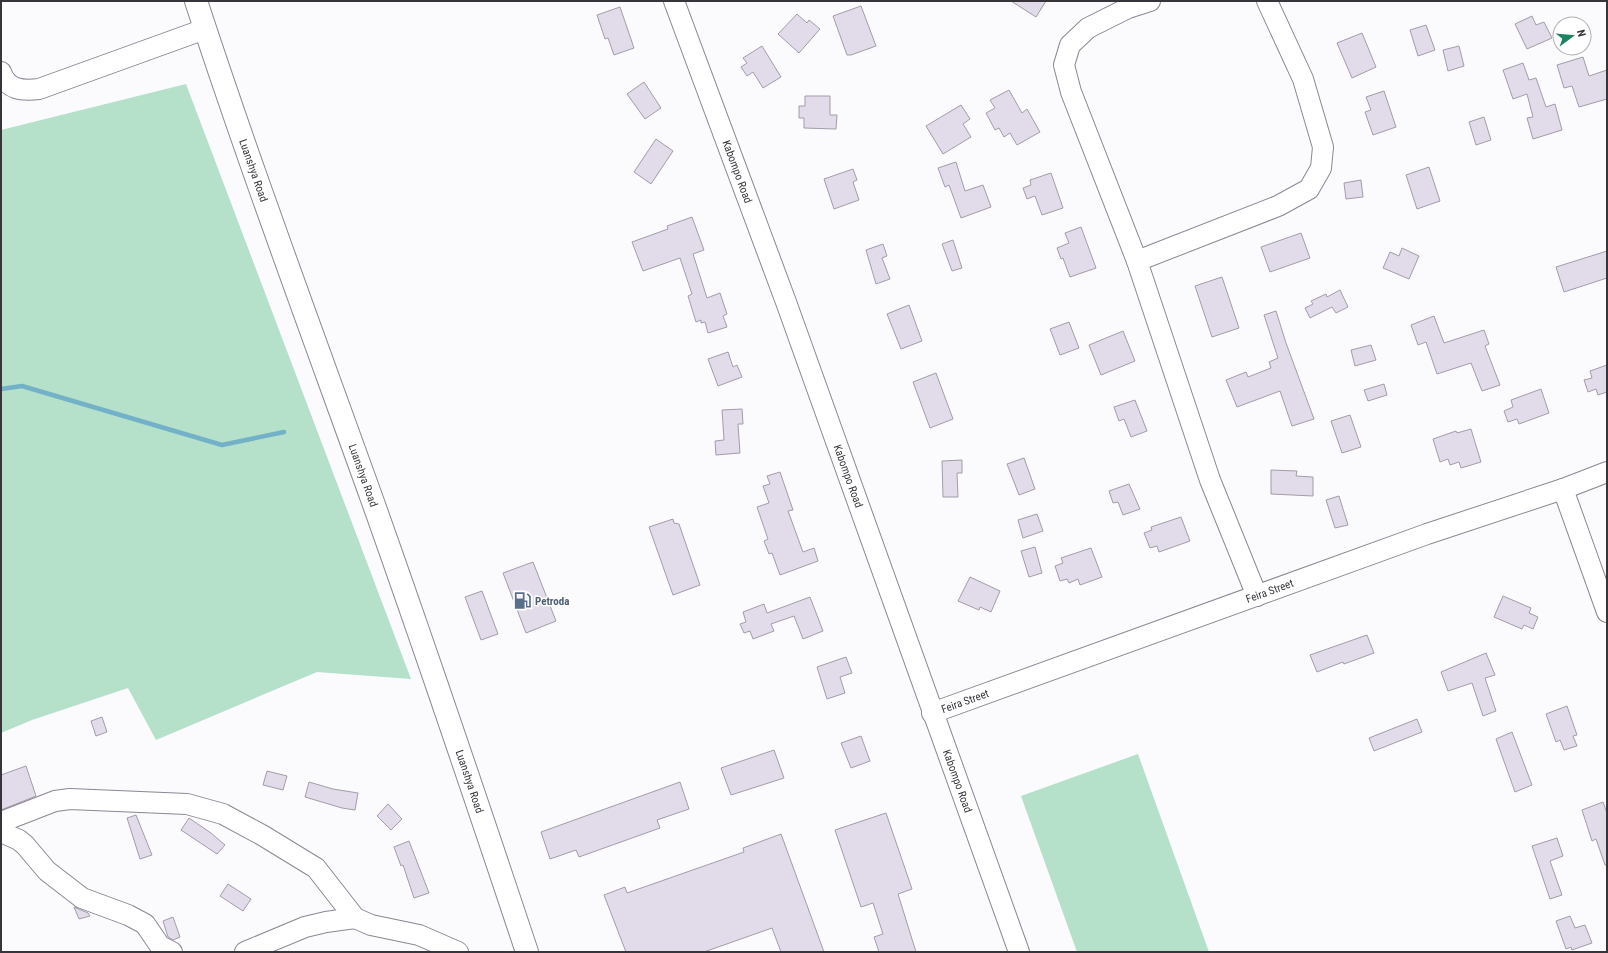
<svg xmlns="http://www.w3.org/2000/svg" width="1608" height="953" font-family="'Roboto Condensed',sans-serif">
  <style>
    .green { fill: #b5e0ca }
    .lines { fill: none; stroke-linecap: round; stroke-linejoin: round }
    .stream { stroke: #73b1c8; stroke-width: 4.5 }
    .building { fill: #e2dbe9; stroke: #a39ca9 }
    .minor-casing { stroke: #8b8794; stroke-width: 22 }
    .highway-casing { stroke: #8b8794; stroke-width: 24 }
    .minor { stroke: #fff; stroke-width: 20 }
    .highway { stroke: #fff; stroke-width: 22 }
    .labels { text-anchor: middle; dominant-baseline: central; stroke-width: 3; stroke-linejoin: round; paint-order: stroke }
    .street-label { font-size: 11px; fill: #37353b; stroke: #fff }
    .service-label { font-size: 11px; font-weight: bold; fill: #4e5e75; stroke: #fff; text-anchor: start }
  </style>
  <rect width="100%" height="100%" fill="#fbfafd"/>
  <path class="green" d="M186 84 411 679 317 672 156 740 128 688 32 720 1 733V130Z
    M1138 754 1209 952H1077L1021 796Z"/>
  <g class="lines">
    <path class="stream" d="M1 389 22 386 222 445 284 432"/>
  </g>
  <path class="building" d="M1011 1H1046L1036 17Z
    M861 6 876 46 851 55H847L833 16Z
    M620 7 634 48 614 55 608 38 605 39 597 15Z
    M797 14 807 23 809 20 820 29 799 53 778 34Z
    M1532 16 1536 25 1544 22 1552 38 1527 49 1515 24Z
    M1426 25 1435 50 1418 56 1410 30Z
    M1362 33 1376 67 1352 78 1337 43Z
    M762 46 781 77 763 88 753 72 747 76 741 67 747 63 743 58Z
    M1459 46 1464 66 1448 71 1443 50Z
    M1583 57 1589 76 1607 70V99L1579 107 1572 86 1564 88 1557 65Z
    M1523 63 1529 80 1536 78 1546 107 1555 104 1562 130 1533 139 1527 118 1533 117 1527 94 1513 99 1503 70Z
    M644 82 661 108 645 119 627 94Z
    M1009 90 1022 113 1027 109 1040 132 1017 145 1010 133 1004 137 999 128 995 130 986 113 995 108 990 100Z
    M1384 91 1396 127 1373 135 1365 112 1371 110 1366 97Z
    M805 96H830V115H837L836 129 804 128V118H799V106H805Z
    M961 105 970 119 963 124 971 137 943 154 926 126Z
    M1484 117 1491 140 1476 145 1469 122Z
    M656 139 673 151 651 184 634 172Z
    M956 162 965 191 983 185 991 207 961 218 949 185 945 187 938 168Z
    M1429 167 1440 201 1417 209 1406 175Z
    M853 169 857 180 853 182 859 200 834 209 824 179Z
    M1051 173 1063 208 1042 215 1035 196 1027 199 1023 188 1031 185 1030 180Z
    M1361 180 1363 197 1346 199 1344 183Z
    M692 217 704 250 693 254 707 298 720 293 727 314 723 316 727 327 708 333 705 322 701 323V320L696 322 688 296 692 294 680 258 643 271 632 242 668 229 667 226Z
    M1081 227 1096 268 1070 277 1063 258 1061 259 1057 248 1069 243 1065 233Z
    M1301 233 1310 258 1270 272 1261 247Z
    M953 240 962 268 952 271 942 244Z
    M883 244 887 256 882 258 890 279 876 284 866 250Z
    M1402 248 1419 256 1409 279 1383 268 1390 252 1399 256Z
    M1607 251V278L1564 292 1556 267Z
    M1222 277 1239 328 1212 337 1195 286Z
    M1340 290 1348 307 1336 313 1332 307 1310 318 1305 308 1313 304 1311 301 1326 294 1327 297Z
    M909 305 922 341 901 349 887 314Z
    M1276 311 1286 343 1314 419 1292 426 1280 391 1237 407 1226 380 1246 372 1248 377 1271 368 1269 362 1278 358 1264 315Z
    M1434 316 1444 343 1484 330 1489 344 1485 346 1500 385 1482 391 1471 363 1437 374 1426 342 1418 345 1411 325Z
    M1069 322 1079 348 1060 355 1050 329Z
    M1123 331 1135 361 1101 375 1089 345Z
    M1371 345 1376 360 1355 366 1351 350Z
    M728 352 733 367 737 365 742 377 718 386 708 359Z
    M1607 365V392L1598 395 1596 389 1588 392 1584 380 1592 378 1590 371Z
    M936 373 953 419 930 428 913 382Z
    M1384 384 1387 395 1368 401 1364 390Z
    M1541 389 1549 413 1519 424 1517 419 1508 422 1504 411 1513 407 1511 400Z
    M1135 400 1147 431 1131 437 1124 419 1119 421 1114 407Z
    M742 409 743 424H738L740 453 716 455 715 441 724 440 722 410Z
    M1350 415 1361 447 1342 453 1331 421Z
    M1471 429 1481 462 1461 468 1459 462 1450 465 1448 459 1440 462 1433 439 1456 431 1457 433Z
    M1024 458 1035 489 1019 495 1007 464Z
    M962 460V473H957L958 497H943L942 461Z
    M1271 470 1297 471 1296 476 1313 477V496L1271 494Z
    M780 472 793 510 788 511 803 552 814 548 818 561 780 575 772 553 769 554 764 541 768 539 757 507 769 503 763 486 770 484 767 476Z
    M1129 484 1140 509 1123 515 1118 502 1113 503 1109 491Z
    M1339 496 1348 525 1335 528 1326 500Z
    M1037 514 1043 531 1023 538 1018 520Z
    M1181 517 1190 541 1159 552 1157 546 1150 548 1144 533 1152 530 1151 527Z
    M673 519 674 523 679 524 700 585 673 595 649 527Z
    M1035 547 1042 573 1029 577 1021 551Z
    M1091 548 1102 577 1080 585 1078 579 1069 583 1067 579 1060 581 1055 566 1063 563 1061 558Z
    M533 562 556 621 526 633 503 573Z
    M970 577 1000 591 991 612 980 607 979 610 958 601Z
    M482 591 498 634 481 640 465 597Z
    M1503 596 1531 608 1529 613 1538 617 1533 629 1524 625 1522 629 1494 617Z
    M810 597 823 631 803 639 794 616 771 624 774 631 753 639 750 631 744 633 740 624 746 622 743 612 764 604 767 613Z
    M1367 635 1374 653 1344 664 1343 662 1317 672 1310 655Z
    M1486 653 1495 675 1485 678 1496 711 1483 716 1472 683 1448 691 1441 672Z
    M846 657 852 673 840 677 845 693 827 699 817 667Z
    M1567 706 1577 735 1573 736 1577 746 1564 750 1560 740 1556 742 1546 714Z
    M102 717 107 732 96 736 91 721Z
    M1417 719 1422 732 1374 751 1369 738Z
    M1512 732 1532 785 1515 792 1496 739Z
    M861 736 870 761 851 768 841 743Z
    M774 750 784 778 731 795 721 768Z
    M26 766 36 796 1 810V775Z
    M267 771 287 776 283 790 263 785Z
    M309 782 333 789 358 793 355 810 342 808 305 797Z
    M680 782 689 809 657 820 660 828 579 857 576 850 550 859 541 832Z
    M1603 802 1607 813V865H1605L1596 839 1592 841 1582 810Z
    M388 804 402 819 391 830 377 816Z
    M886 813 912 889 898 894 916 952H879L874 937 883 934 873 903 861 907 835 830Z
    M136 815 152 855 140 859 127 818Z
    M189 818 211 833 225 845 217 854 181 830Z
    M781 834 824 952H781L772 928 704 952H626L604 895 625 887 627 893 744 852 743 848Z
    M1557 838 1563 856 1550 861 1562 895 1550 899 1532 846Z
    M409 841 429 893 414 898 403 865 401 866 394 847Z
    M228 884 251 899 243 911 220 896Z
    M74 907 88 913 90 916 79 919Z
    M1570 916 1575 928 1585 925 1592 943 1572 950 1571 947 1566 949 1556 921Z
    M173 917 180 937 173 940 168 937 163 921Z"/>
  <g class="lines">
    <defs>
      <g id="minor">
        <path id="s1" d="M674 1 786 302 1019 952"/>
        <path d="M1150 1 1128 8 1088 28 1070 45 1064 65 1071 92 1137 261 1210 480 1257 596"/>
        <path d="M1 72C7 90 22 91 39 89L205 29"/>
        <path d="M1137 261 1278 206 1309 189 1321 168 1323 147 1303 79 1267 1"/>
        <path d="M1563 489 1607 612"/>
        <path id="s2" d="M932 713 1427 534 1563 489 1607 472"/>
        <path d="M1 822 55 801 70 799 187 804 223 814 262 835 316 868 355 918 371 925 419 935 458 952"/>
        <path d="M1 832 19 840 25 845 47 871 82 898 128 915 145 924 160 946 172 952"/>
        <path d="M245 952 305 927 326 922 355 918"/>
      </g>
      <g id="highway">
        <path id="s3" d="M196 1C251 169 313 335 373 502 426 651 477 802 527 952"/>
      </g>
    </defs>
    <use href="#minor" class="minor-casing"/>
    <use href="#highway" class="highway-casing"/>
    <use href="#minor" class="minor"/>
    <use href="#highway" class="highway"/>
  </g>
  <defs>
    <symbol id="fuel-bare" viewBox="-9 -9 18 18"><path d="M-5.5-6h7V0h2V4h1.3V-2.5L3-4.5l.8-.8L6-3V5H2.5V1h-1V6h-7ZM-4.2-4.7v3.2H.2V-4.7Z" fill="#5c6f8a" stroke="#fff" stroke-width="2.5" paint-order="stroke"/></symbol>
  </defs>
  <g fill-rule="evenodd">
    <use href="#fuel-bare" x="510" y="588" width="25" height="25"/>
  </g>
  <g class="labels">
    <g class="street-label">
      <text stroke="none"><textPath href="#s3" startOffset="179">Luanshya Road</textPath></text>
      <text stroke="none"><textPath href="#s1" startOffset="182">Kabompo Road</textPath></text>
      <text stroke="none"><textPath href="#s3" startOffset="503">Luanshya Road</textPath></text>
      <text stroke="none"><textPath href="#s1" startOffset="506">Kabompo Road</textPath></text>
      <text stroke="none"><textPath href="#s2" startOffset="359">Feira Street</textPath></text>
      <text stroke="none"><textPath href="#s2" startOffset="35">Feira Street</textPath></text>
      <text stroke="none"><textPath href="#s1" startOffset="830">Kabompo Road</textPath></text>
      <text stroke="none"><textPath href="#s3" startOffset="827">Luanshya Road</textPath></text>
    </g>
    <g class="service-label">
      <text x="535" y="601">Petroda</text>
    </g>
  </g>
  <rect width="1608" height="953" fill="none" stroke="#37353b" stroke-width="4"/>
  <g transform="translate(1572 36) rotate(74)"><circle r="19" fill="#ffffff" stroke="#afaeb1"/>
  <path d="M0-3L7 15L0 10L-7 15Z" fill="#1b835e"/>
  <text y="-6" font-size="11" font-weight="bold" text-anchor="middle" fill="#37353b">N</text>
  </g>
</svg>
